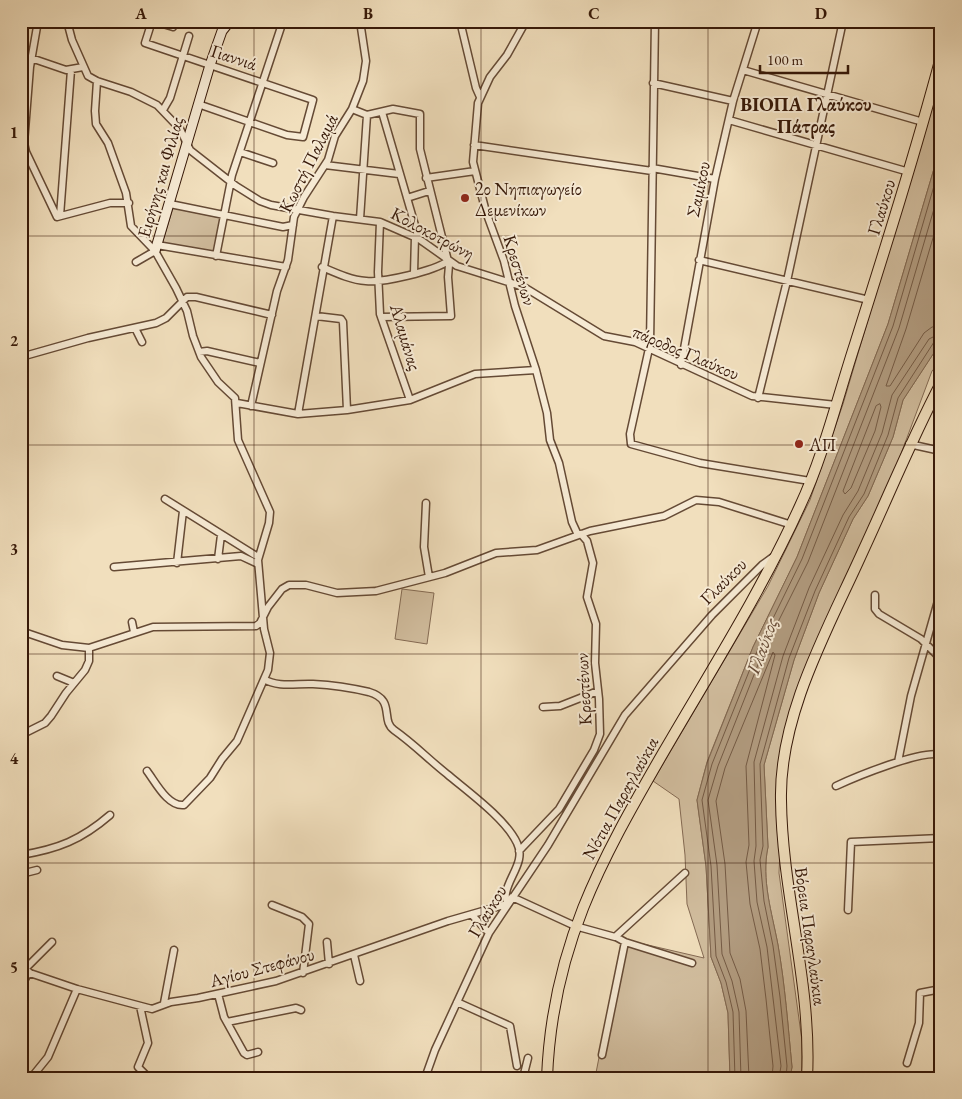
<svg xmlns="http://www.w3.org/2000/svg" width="962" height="1099" font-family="'EB Garamond',serif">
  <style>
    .green { fill: #d1bd9e; stroke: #846a53 }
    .water { fill: #b19b7f; stroke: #80674f }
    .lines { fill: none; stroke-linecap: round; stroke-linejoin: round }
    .shore { stroke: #745a44; stroke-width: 1 }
    .street-casing { stroke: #654a35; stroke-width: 9 }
    .secondary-casing { stroke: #361808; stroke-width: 11 }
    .primary-casing { stroke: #361808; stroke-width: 12 }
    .street { stroke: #f6ead4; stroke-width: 6 }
    .secondary { stroke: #f6ead4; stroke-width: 9 }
    .primary { stroke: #f1dfbd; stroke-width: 10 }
    .grid { fill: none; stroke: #361808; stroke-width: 1; stroke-opacity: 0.55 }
    .poi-dot { fill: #8f2418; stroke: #f6ead4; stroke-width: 2 }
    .labels { text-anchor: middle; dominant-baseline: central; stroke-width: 4; stroke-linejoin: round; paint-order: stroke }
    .street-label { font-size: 18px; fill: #361808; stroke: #f6ead4 }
    .poi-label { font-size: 18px; fill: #361808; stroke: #f6ead4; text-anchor: start }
    .neighbourhood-label { font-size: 19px; font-weight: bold; fill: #361808; stroke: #f6ead4 }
    .water-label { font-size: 19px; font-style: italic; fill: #674c38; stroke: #f6ead4 }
    .neatline { fill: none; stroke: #361808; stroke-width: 2 }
    .grid-label { font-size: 16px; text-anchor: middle; font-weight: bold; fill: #361808 }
  </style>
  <rect width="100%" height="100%" fill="#f1dfbd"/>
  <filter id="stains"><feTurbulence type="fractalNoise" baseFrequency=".004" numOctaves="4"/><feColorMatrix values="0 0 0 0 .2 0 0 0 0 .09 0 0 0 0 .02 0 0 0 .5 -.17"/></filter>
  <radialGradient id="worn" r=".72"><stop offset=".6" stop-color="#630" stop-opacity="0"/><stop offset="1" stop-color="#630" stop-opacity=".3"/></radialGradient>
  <path class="green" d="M941 74V145L888 324 797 557 753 647 707 762 697 800 706 866 711 957 721 983 728 1013 730 1078H595L622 939 704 958 687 904 685 855 679 799 653 781 768 586 810 500 843 404Z
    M173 208 221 218 214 253 162 244Z
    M941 342V361L932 371 896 467 826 622 784 757 779 873 802 1041V1078H790L792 1067C788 1026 785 985 778 945 772 913 761 879 768 847L764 765 794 660 819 593 853 519 868 496 893 437 903 400Z
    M402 589 434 593 427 644 395 639Z"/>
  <path class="water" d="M941 145V342L903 400 893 437 868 496 853 519 819 593 794 660 764 765 768 847C761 879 772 913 778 945 785 985 788 1026 792 1067L790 1078H730L728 1013 721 983 711 957 706 866 697 800 707 763 753 647 797 557 888 324Z"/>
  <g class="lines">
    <path class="shore" d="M941 211 906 329 886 386H890L924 333 932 327 941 326
      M880 404 881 407 875 431 851 488 845 494 843 491 876 406Z
      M735 1078 733 1012 726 982 716 956 711 866 702 800 712 764 758 649 802 559 893 326 941 162
      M741 1078 739 1012 732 981 722 954 717 865 708 800 718 766 763 652 808 562 899 328 941 185
      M749 1078 746 1011 740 979 730 953 725 864 716 801 725 768 773 652 775 655 746 766 749 845 746 862 750 904 760 949 766 999 773 1066 772 1078
      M779 1078 781 1066 767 947 757 902 754 861 756 846 754 762 783 656 809 588 843 515 858 491 882 433 892 395 929 339 941 333
      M786 1078 787 1066 780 997 773 946 764 901 760 860 763 846 760 764 789 658 815 591 849 517 864 494 888 435 898 398 934 342 941 340"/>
    <defs>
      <path id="street" d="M38 21 30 67 24 143 26 152 57 217 110 203H129
        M67 21 72 40 88 76 97 81 131 92 157 105 180 129 190 150 236 186 260 201 271 205 333 216 380 222 419 239 457 266 524 287 604 336 635 342 752 396 836 405
        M152 21 145 43 313 100 303 137 287 135 198 104
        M153 21 173 27
        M460 21 476 88 480 97
        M526 21 507 55 490 77 478 103 473 162 486 212 504 261 515 306 536 370 547 413 550 440 559 463 572 522 578 535
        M655 21 650 344 630 434 631 444 700 463 810 481
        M31 58 66 70 83 67
        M743 70 923 122
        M97 81 95 111 96 124 108 143 126 193 131 226 155 251 176 288 187 311 193 336 201 357 218 382 235 398 238 440 270 512 269 523 258 560 264 629 270 653 268 670 237 741 222 759 210 778 184 805C168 807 156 783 147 771
        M653 83 733 101
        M352 109 367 115 393 109 420 114V149L449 265 448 277 451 316 381 317
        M163 110 170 98 189 36
        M382 112 419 239
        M729 120 909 172
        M474 145 652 171
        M240 152 273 163
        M325 165 399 174
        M652 168 715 179
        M426 178 475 171
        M407 198 429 191
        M170 204 283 227 293 225
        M60 216 71 70
        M360 219 367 115
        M380 222 378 272 380 314 410 400
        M157 245 286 267
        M216 256 232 175 283 21
        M699 260 869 300
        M136 262 155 251
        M322 267C336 273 351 280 366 281 383 283 434 271 448 261
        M414 273 415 237
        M316 316 341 319 343 322 347 410
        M135 328 142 342
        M199 352 207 351 260 363
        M21 357 88 338 156 323 166 318 187 297H196L272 315
        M681 365 715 179 733 101 758 21
        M758 398 787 281 843 21
        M237 403 298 414 347 410 410 400 475 374 536 370
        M251 406 277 291 288 260 294 217 304 197 328 160 335 136 352 109 363 81 366 61 360 21
        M298 414 333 216
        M909 444 941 451
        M165 499 258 557
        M426 503 424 547 429 577
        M218 559 221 535
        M177 563 183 511
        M114 567 241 556 258 564
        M875 595V609L879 614 921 639 941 659
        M132 622 134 632
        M21 631 62 645 89 648
        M57 676 74 683
        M543 707 560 706 598 691
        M21 735 45 723 51 716 66 693 85 670 89 661V648L153 627 256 626 260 623 268 607 282 589 289 585H306L337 593 376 591 445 573 496 553 537 550 590 531 664 516 696 500 719 502 792 525
        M898 762 911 696 938 601
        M836 786C855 777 923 749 941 755
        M519 851 559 809 594 750 600 734 599 699 595 663 596 624 587 597 593 563 587 541 581 534
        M21 855C58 849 81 840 110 815
        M21 874 37 870
        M512 897 575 926 615 937 685 873
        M272 905 302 917 309 924 303 973
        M848 910 851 842 941 838
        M472 915 489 933
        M616 937 625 942 692 963
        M327 942 329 964
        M354 955 360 981
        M21 970 77 989 152 1009 171 1002 198 998 276 981 448 921 507 904C507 900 505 897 506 893 509 876 526 861 517 843 506 819 467 791 447 774 428 759 414 744 394 730 380 720 396 700 369 692 352 688 331 685 313 684 298 683 278 688 264 679
        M23 971 52 942
        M21 986 29 972
        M218 994 224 1017 244 1053 247 1055 258 1052
        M457 1002 510 1026 517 1066
        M164 1003 174 950
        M140 1006 148 1043 138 1067 149 1078
        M227 1022 296 1008 301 1010
        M602 1055 625 942
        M907 1063 919 1023 920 993 941 989
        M31 1078 48 1057 77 989
        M425 1078 435 1050 489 933 548 845 625 715 712 615 762 565 773 557
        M523 1078 528 1058"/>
      <path id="secondary" d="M155 251 210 65 222 31 230 21"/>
      <path id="primary" d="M547 1078C552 948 600 862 663 753 710 672 761 592 800 506 823 457 838 396 855 344 885 249 915 154 941 57
        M807 1078C812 984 782 894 781 800 779 714 829 627 863 551 889 495 912 438 941 383"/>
    </defs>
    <use href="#street" class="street-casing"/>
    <use href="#secondary" class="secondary-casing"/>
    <use href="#primary" class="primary-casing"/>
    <use href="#street" class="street"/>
    <use href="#secondary" class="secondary"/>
    <use href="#primary" class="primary"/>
  </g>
  <path class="grid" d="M254 21V1078M481 21V1078M708 21V1078M21 236H941M21 445H941M21 654H941M21 863H941"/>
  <g class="poi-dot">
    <circle cx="465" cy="198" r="5"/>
    <circle cx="799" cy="444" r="5"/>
  </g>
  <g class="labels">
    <g class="street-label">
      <text transform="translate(234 57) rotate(18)">Γιαννιά</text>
      <text transform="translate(308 163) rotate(-63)">Κωστή Παλαμά</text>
      <text transform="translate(160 177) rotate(-74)">Ειρήνης και Φιλίας</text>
      <text transform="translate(698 189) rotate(-78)">Σαμίκου</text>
      <text transform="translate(881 207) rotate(-73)">Γλαύκου</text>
      <text transform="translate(433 233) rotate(28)">Κολοκοτρώνη</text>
      <text transform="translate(520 270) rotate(73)">Κρεστένων</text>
      <text transform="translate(406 337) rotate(73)">Αλαμάνας</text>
      <text transform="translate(686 352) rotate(23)">πάροδος Γλαύκου</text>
      <text transform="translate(723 581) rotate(-45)">Γλαύκου</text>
      <text transform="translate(583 689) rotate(-93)">Κρεστένων</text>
      <text transform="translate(620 798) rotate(-61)">Νότια Παραγλαύκια</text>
      <text transform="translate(487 911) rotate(-59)">Γλαύκου</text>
      <text transform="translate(811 936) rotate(82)">Βόρεια Παραγλαύκια</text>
      <text transform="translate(262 967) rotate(-15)">Αγίου Στεφάνου</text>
    </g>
    <g class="poi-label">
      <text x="475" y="188">2ο Νηπιαγωγείο<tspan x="475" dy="21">Δεμενίκων</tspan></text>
      <text x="809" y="444">ΑΠ</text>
    </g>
    <g class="neighbourhood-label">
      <text x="806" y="104">ΒΙΟΠΑ Γλαύκου<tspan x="806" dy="22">Πάτρας</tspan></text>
    </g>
    <g class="water-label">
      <text transform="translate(762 646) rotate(-70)">Γλαύκος</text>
    </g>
  </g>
  <rect width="962" height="1099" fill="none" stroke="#f1dfbd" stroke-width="55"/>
  <path d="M760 65v8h88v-8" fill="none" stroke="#361808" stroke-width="2.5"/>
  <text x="767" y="65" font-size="15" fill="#361808" stroke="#f6ead4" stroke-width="4" paint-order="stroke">100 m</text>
  <rect x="28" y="28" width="906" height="1044" class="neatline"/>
  <g class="grid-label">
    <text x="141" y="19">A</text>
    <text x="368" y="19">B</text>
    <text x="594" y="19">C</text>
    <text x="821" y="19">D</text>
    <text x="14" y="138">1</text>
    <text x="14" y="346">2</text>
    <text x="14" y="555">3</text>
    <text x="14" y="764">4</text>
    <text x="14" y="973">5</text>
  </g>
  <rect width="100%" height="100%" filter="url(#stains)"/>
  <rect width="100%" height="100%" fill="url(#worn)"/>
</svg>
